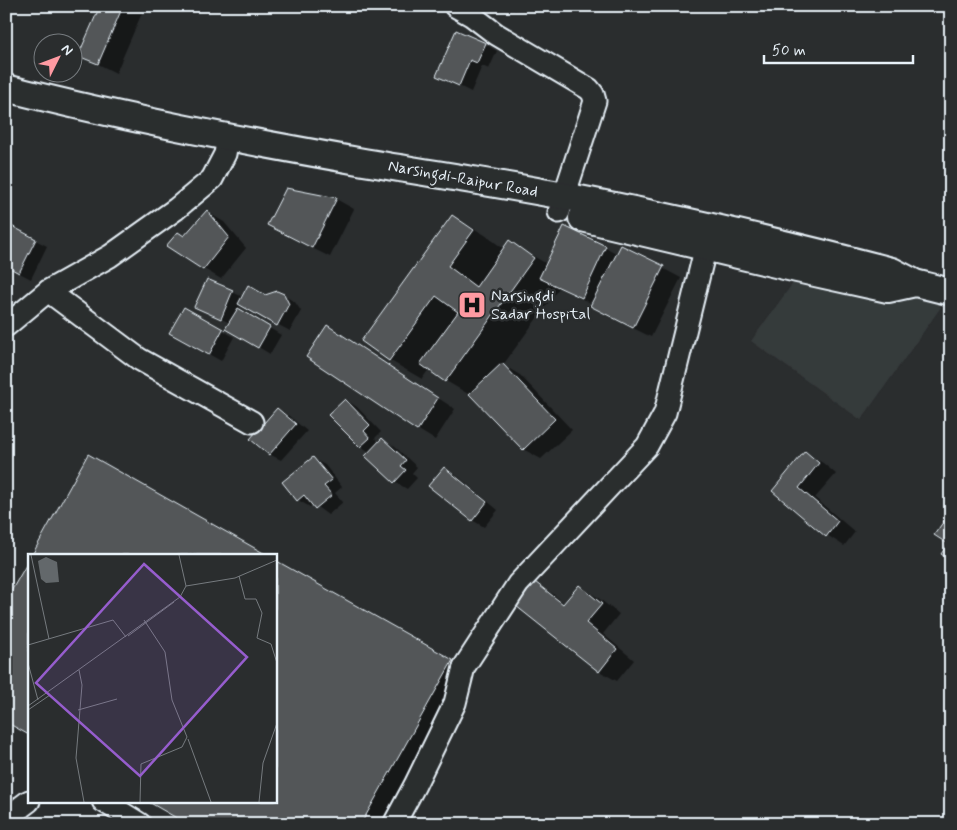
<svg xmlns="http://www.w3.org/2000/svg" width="957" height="830" font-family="Mynerve,sans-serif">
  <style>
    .built { fill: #363a3b }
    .shadow { fill: #0007 }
    .building { fill: #535759; stroke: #e8f1f8 }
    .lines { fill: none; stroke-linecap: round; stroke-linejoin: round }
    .minor-casing { stroke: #e8f1f8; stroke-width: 25 }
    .major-casing { stroke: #e8f1f8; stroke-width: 30 }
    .minor { stroke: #2a2d2e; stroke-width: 21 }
    .major { stroke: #2a2d2e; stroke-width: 26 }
    .labels { text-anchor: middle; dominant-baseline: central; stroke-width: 5; stroke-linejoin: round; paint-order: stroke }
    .street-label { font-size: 16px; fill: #e8f1f8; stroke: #2a2d2e }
    .poi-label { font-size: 16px; fill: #e8f1f8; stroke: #2a2d2e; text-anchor: start }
    .inset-road { fill: none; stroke: #767b7f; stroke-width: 1 }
    .view { fill: #965dcd; fill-opacity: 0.15; stroke: #965dcd; stroke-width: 2.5 }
    .inset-edge { fill: none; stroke: #e8f1f8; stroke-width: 2.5 }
  </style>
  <rect width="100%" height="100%" fill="#2a2d2e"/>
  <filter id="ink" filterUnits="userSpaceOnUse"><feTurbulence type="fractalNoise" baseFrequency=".02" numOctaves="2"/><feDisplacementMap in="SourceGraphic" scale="10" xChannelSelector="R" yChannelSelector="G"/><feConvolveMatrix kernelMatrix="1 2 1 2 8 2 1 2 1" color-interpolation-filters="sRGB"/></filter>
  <g filter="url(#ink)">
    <path class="built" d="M806 265 905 280 941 307 861 420 751 341Z"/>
    <path class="shadow" d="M101 6H145L116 73 80 55Z
      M506 6H518L516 11Z
      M485 44 497 51 489 69 482 66 471 92 437 75Z
      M336 199 354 209 330 257 286 235Z
      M207 212 224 222 246 248 221 279 204 269 185 237Z
      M453 216 485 235 504 249 509 242 547 264 605 247 618 254 621 246 681 278 651 337 609 316 593 304 559 288 503 365 520 375 572 430 541 459 523 449 475 398 446 381 429 369 422 379 389 360Z
      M6 225 47 246 31 279 6 266Z
      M207 280 243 297 283 295 295 302 301 311 290 331 241 305 239 310 281 335 270 354 227 328 230 323 196 307Z
      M185 308 234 337 221 361 171 333Z
      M328 326 455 409 435 440 417 429Z
      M346 400 357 407 381 432 375 438 379 443 382 440 394 446 417 467 412 473 417 478 407 489 395 482 370 452 360 446Z
      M278 409 289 416 307 431 281 460 269 454Z
      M805 453 823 463 836 474 815 498 855 532 844 546 827 535 773 491Z
      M313 459 325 465 342 487 335 493 343 502 328 515 313 504 310 507 298 500 283 483Z
      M444 468 456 475 498 510 484 527 472 520Z
      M275 561 475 674 392 824H190L275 801Z
      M535 584 553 594 565 604 579 586 597 597 619 614 603 634 634 660 617 681 599 671Z"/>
    <path class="building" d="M100 6H123L98 64 78 56Z
      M456 30 486 43 477 63 470 60 459 86 436 76Z
      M286 188 337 198 312 248 267 225Z
      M207 210 229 237 203 270 166 246 178 232 184 236Z
      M452 215 474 230 448 266 476 287 509 240 534 258 445 382 420 364 458 312 436 296 389 361 361 341Z
      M6 223 36 239 19 273 6 266Z
      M564 226 606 246 582 298 539 278Z
      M621 245 664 266 633 328 590 306Z
      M207 279 233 290 221 319 194 307Z
      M248 285 265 295 277 291 284 294 289 304 277 326 238 304Z
      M184 307 223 329 209 355 169 333Z
      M238 308 270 327 258 348 225 329Z
      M327 325 438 398 417 431 306 357Z
      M502 363 555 419 523 450 469 394Z
      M345 399 370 425 364 431 370 438 360 447 328 415Z
      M277 408 296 424 269 455 250 439Z
      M382 438 406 460 401 466 406 470 394 483 365 456Z
      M805 451 819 463 799 488 838 521 826 537 772 491Z
      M88 454 267 555H32Z
      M313 457 332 480 324 486 332 495 315 509 304 495 297 501 282 482Z
      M444 467 487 502 472 521 428 486Z
      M951 511V561L941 554 948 544 934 535Z
      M29 560V735L6 722V600Z
      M275 560 453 660 361 824H187L147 801H275Z
      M535 582 563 604 579 585 602 604 586 623 617 649 599 672 516 606Z"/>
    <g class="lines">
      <defs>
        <path id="minor" d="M455 6 471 15 496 34 589 89 593 94 595 101 559 212
          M48 291 139 359 252 422
          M6 326 48 291 110 256 176 209 212 179 225 154 228 137
          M103 801 140 824
          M7 824 21 807 29 801
          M394 824 415 785 455 703 464 667 518 584 647 446 665 413 706 246 709 231"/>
        <path id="major" d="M6 88C122 118 240 140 358 161 427 173 496 183 564 196 674 217 784 243 892 271L915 283 951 292
          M582 218 797 269 888 289 915 283"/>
      </defs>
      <use href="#minor" class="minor-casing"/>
      <use href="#major" class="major-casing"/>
      <use href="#minor" class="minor"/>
      <use href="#major" class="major"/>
    </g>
  </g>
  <defs>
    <symbol id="hospital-square" viewBox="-11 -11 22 22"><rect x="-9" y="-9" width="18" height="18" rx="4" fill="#ff9aa2" stroke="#2a2d2e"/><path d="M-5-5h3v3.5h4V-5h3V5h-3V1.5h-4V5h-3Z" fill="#111"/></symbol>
  </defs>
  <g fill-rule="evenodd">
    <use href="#hospital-square" x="456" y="289" width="32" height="32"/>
  </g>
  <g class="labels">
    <g class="street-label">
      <text transform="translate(463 179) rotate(10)">Narsingdi-Raipur Road</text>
    </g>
    <g class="poi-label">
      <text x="491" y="296">Narsingdi<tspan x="491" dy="18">Sadar Hospital</tspan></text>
    </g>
  </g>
  <g transform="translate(28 554)">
    <rect width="249" height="249" fill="#2a2d2e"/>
    <path d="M18 3 29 8 31 28 18 29 13 25 10 7Z" fill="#63686b"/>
    <path class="inset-road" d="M3 1 21 85M211 22 217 45H228L234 59 229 84 243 90 249 109M158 32 207 24 249 6M100 82 146 48M0 91 85 66 98 83M0 109 10 146M51 116 54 131 48 204 56 248M0 152 152 43 158 32 151 1M0 156 22 141M50 156 89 145M160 185 183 248M112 248 113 210 154 193 159 183 144 146 137 98 116 66M231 248 235 209 249 169"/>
    <path class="view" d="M116 10 219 103 112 222 8 129Z"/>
    <rect width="249" height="249" class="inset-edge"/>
  </g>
  <rect width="957" height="830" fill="none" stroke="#2a2d2e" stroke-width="25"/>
  <rect x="12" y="12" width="932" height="805" fill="none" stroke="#e8f1f8" stroke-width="2" filter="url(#ink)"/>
  <g transform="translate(58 58) rotate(48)"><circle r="24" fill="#2a2d2e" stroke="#767b7f"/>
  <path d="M0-4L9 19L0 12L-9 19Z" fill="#ff9aa2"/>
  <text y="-8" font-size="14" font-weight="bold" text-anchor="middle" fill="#e8f1f8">N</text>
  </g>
  <path d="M764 55v8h149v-8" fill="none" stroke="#e8f1f8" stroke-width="2.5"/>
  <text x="772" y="55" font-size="15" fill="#e8f1f8" stroke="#2a2d2e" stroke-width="4" paint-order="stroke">50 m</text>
</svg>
